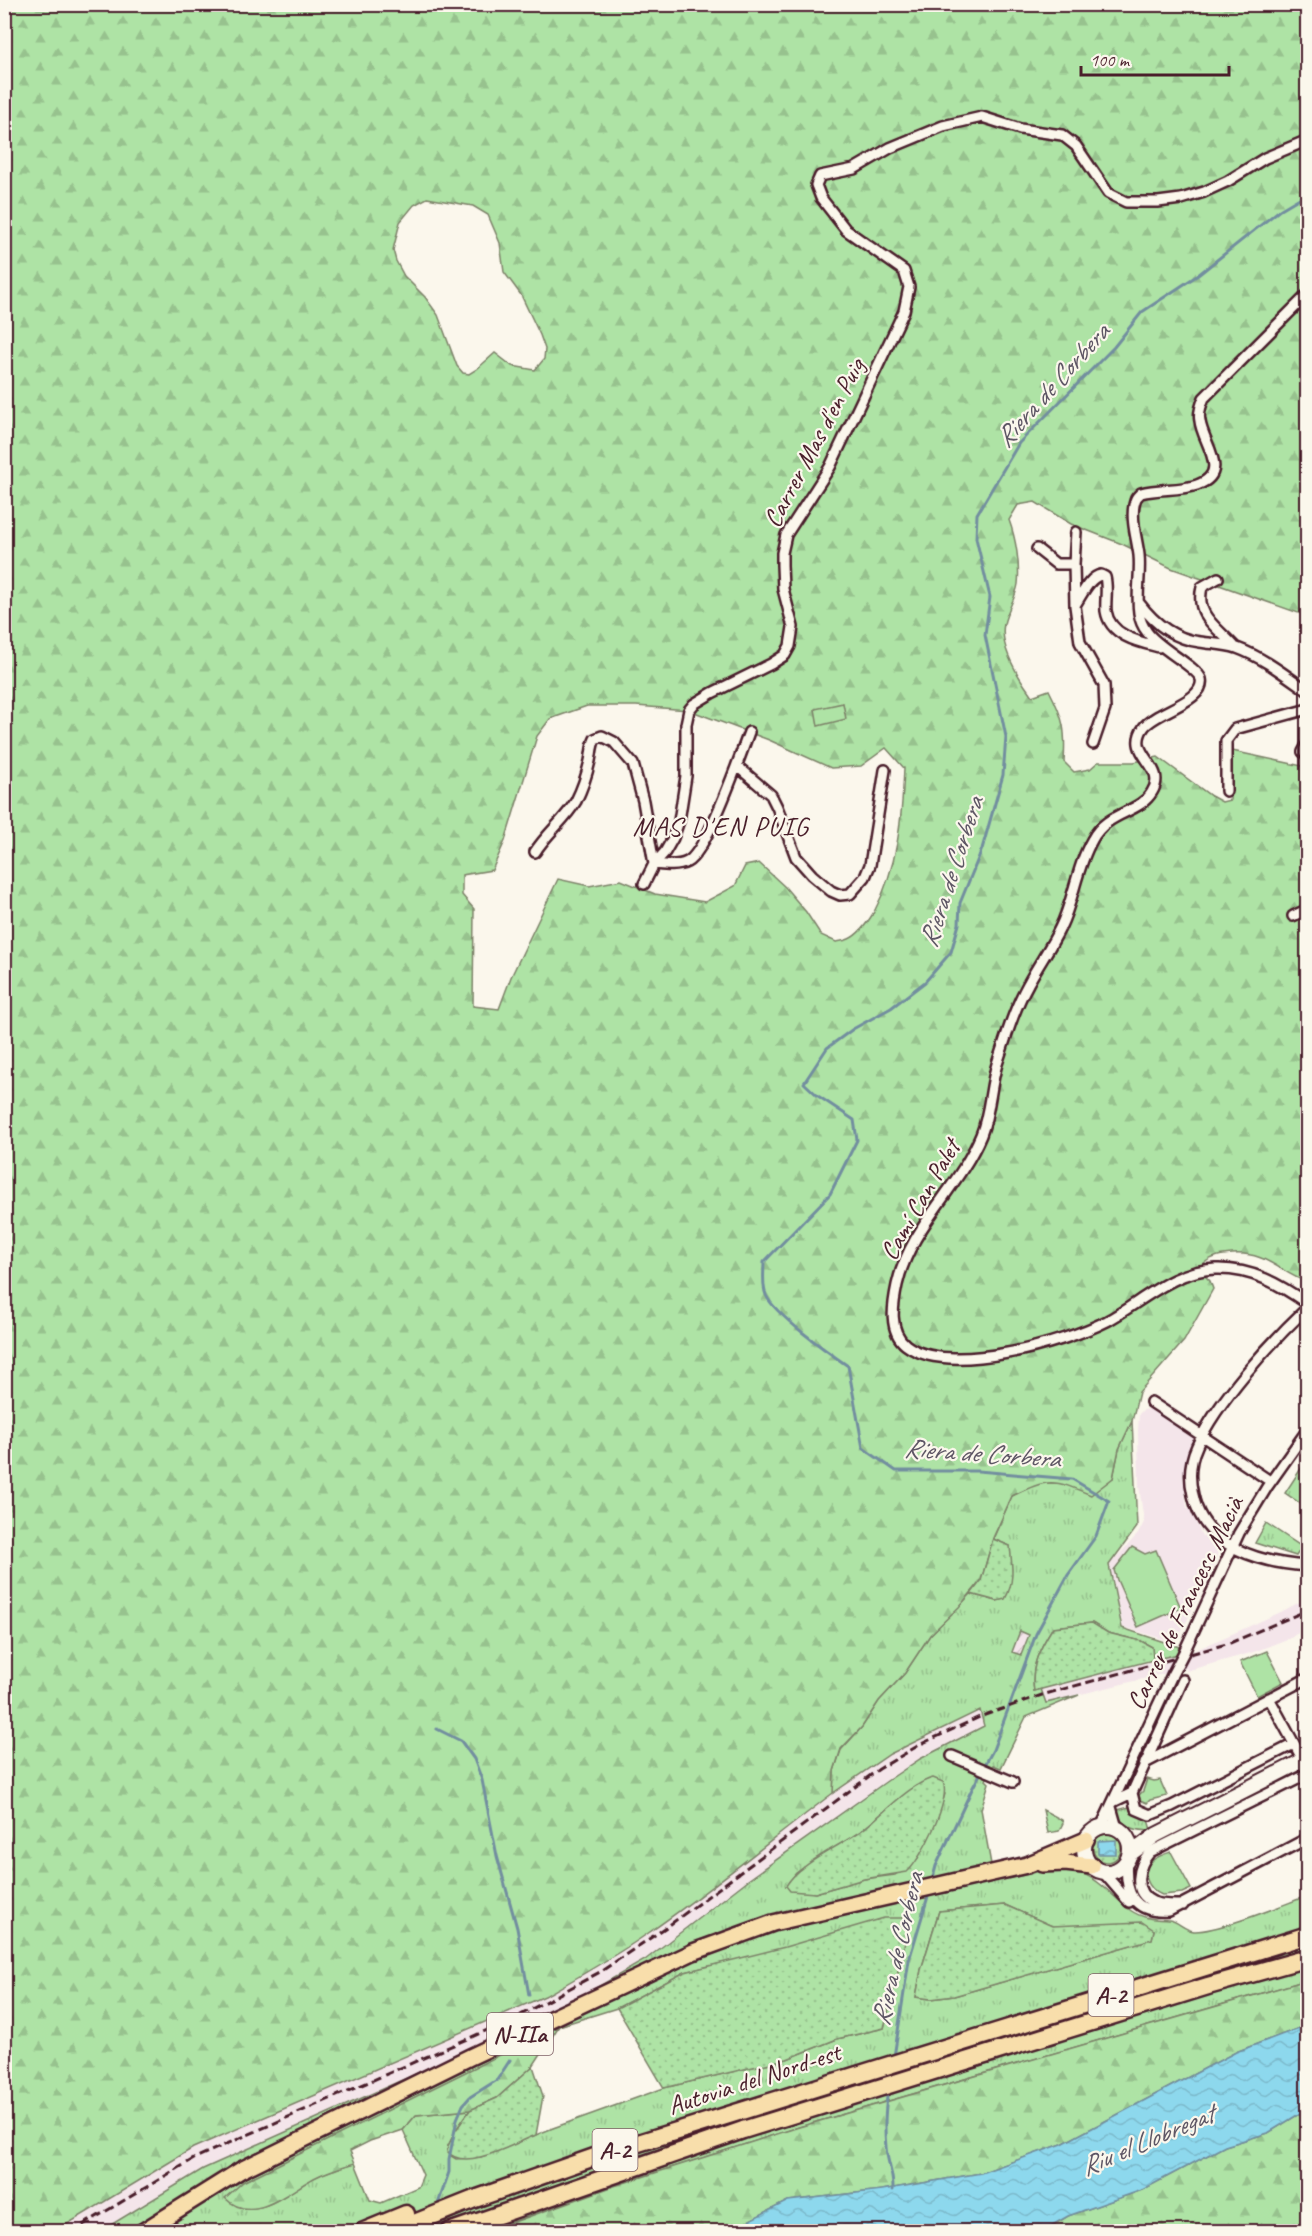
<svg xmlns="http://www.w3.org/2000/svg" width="1312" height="2236" font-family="Caveat,sans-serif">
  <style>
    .built { fill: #f4e5ea }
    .industrial { fill: url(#industrial-furrows) }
    .grass { fill: url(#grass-tufts); stroke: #7c8168; stroke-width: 1.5; fill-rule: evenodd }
    .forest { fill: url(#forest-firs); stroke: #7c8168; stroke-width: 1.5; fill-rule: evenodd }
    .park { fill: #aee3a5; stroke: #7c8168; stroke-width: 1.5 }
    .garden { fill: url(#garden-dots); stroke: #7c8168; stroke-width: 1.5 }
    .water { fill: url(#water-waves); stroke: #728e9f; stroke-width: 1.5 }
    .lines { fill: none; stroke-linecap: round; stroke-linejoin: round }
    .stream { stroke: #728e9f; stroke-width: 3 }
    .street-casing { stroke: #4a1f2b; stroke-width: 14 }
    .secondary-casing { stroke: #4a1f2b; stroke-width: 18 }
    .primary-casing { stroke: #4a1f2b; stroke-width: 20 }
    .highway-casing { stroke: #4a1f2b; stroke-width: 21 }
    .street { stroke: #fbf7ec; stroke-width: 9 }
    .secondary { stroke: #fbf7ec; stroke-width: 14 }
    .primary { stroke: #f8deab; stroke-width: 15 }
    .highway { stroke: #f8deab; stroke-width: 16 }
    .rail { stroke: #4a1f2b; stroke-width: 3; stroke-dasharray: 9 4.5; stroke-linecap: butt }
    .street-bridge-casing { stroke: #4a1f2b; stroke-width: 14; stroke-linecap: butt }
    .street-bridge { stroke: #fbf7ec; stroke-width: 9 }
    .labels { text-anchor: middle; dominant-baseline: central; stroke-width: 4.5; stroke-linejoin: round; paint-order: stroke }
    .shield { fill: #fbf7ec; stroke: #7f6065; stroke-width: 1.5 }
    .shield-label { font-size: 24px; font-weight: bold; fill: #4a1f2b }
    .street-label { font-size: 26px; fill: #4a1f2b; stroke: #fbf7ec }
    .water-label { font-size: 27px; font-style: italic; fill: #5e5665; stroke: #fbf7ec }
    .neighbourhood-label { font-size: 27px; letter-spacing: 1.5px; fill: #4a1f2b; stroke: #fbf7ec }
  </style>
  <defs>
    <pattern id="industrial-furrows" width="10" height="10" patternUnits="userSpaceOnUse" patternTransform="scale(1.5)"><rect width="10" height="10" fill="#f4e5ea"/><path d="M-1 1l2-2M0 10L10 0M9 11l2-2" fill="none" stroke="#d3c4c9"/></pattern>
    <pattern id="grass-tufts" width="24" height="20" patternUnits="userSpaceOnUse" patternTransform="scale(1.5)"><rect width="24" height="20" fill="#aee3a5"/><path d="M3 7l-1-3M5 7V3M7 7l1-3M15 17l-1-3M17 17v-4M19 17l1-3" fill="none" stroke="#97c28e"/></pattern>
    <pattern id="forest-firs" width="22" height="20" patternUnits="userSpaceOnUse" patternTransform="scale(1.5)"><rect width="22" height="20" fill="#aee3a5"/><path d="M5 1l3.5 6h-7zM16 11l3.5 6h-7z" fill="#97c28e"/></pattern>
    <pattern id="garden-dots" width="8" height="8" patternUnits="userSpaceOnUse" patternTransform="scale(1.5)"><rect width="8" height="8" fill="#aee3a5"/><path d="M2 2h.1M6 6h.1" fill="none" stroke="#97c28e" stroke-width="1.8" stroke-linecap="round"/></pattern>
    <pattern id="water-waves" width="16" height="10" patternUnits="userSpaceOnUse" patternTransform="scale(1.5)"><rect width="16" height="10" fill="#8dd8ed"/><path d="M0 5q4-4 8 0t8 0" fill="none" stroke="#7bb9cb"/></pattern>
  </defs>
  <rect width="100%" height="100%" fill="#fbf7ec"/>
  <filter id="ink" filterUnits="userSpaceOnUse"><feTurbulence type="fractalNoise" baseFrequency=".0167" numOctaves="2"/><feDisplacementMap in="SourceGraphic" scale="12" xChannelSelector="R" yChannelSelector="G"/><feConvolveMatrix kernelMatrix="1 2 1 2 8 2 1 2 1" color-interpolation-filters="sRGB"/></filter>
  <g filter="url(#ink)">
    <path class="built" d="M1150 1409 1195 1437 1189 1450 1183 1475 1187 1508H1190L1202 1536 1207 1535 1218 1550 1216 1561 1176 1643 1123 1627 1109 1565 1138 1534 1144 1522 1139 1486 1138 1431 1139 1414 1143 1410Z
      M1307 1598V1629L1282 1641 1254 1652 1186 1671 1187 1668 1045 1703 1041 1689 1196 1650 1281 1612Z
      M980 1710 985 1726 920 1759 887 1781 748 1880 645 1960 582 1996 505 2034 203 2169 99 2231 56 2232 193 2148 494 2019 545 1996 591 1970 647 1934 833 1793 890 1754Z"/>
    <path class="industrial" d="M1020 1630 1029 1635 1021 1655 1011 1652Z"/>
    <path class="grass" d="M1132 1421 1137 1527 1109 1565 1122 1628 1191 1651 1153 1660 1152 1647 1141 1641 1108 1633 1092 1623 1053 1627C1040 1648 1030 1666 1034 1691L1041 1689 1046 1703 1079 1695 1026 1717 1001 1768 993 1765 986 1780 989 1783 981 1809 994 1881C1010 1880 1053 1866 1065 1868 1098 1875 1107 1892 1130 1910 1143 1919 1155 1919 1169 1920 1178 1921 1184 1930 1194 1931 1218 1932 1282 1905 1307 1896V1980L799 2127 614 2186 486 2231 99 2232 203 2169 505 2034 582 1996 645 1960 748 1880 887 1781 920 1759 984 1726 980 1710 890 1754 833 1793 834 1771 841 1750 862 1727 879 1701 905 1673 930 1635 971 1594 997 1601 1010 1546 993 1539 1012 1496 1038 1483H1064L1113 1478 1119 1449ZM1020 1631 1029 1635 1021 1655 1012 1652ZM916 1786 945 1794 937 1818 918 1858 895 1875 864 1879 815 1893 786 1886 796 1873 861 1831ZM1005 1905 1052 1926 1154 1930 1152 1939 954 1996 931 1999 916 1997 921 1970 939 1911ZM911 1918 884 2028 837 2039 787 2059 664 2088 553 2128 481 2157 456 2159 451 2156 448 2146 456 2130 470 2110 416 2115 403 2130 423 2175 418 2187 381 2203 370 2200 355 2163C341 2167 327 2171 315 2177 293 2188 273 2210 247 2208L243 2182 559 2026 617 2008 685 1972Z
      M1302 1467 1307 1470V1508L1285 1493Z
      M1266 1523 1302 1547 1296 1556 1255 1543Z
      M1133 1806 1147 1816 1151 1830C1137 1832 1119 1826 1117 1810Z
      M1043 1810 1062 1820 1063 1823 1059 1831 1048 1833Z"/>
    <path class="forest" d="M5 5H1307V616L1171 568 1122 544 1071 524 1035 502 1018 505 1009 520C1016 539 1020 564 1018 584 1016 598 1007 610 1004 624 999 647 1019 678 1032 696L1049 690C1064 719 1066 730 1064 762L1074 772 1090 769 1098 762H1134L1158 757 1211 796 1222 802 1230 800 1232 751 1307 767V1282C1279 1272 1266 1251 1232 1254 1221 1255 1213 1256 1204 1263V1275L1210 1281 1213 1289 1184 1341 1139 1392 1132 1421 1119 1449 1113 1478 1091 1495C1053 1479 1049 1478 1012 1496L993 1538 981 1581 959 1607 930 1635 905 1673 879 1701 862 1727 841 1749 834 1771 833 1793C771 1840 711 1890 647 1934 614 1957 580 1976 545 1996L193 2148 56 2231 5 2232ZM427 198 473 206 488 215 500 243 504 272 521 295 540 335 545 349 544 359 535 370 512 366 495 353 477 369 469 374 463 373 457 366 438 315 425 297 404 276 396 261 393 250 400 222 414 205ZM587 706H636L689 710 769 740 831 768 861 766 886 748 904 768C902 818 898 867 874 912 868 922 860 934 849 939 845 941 840 941 836 942L821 935 806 912 785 887 759 863 745 866 735 886 705 902 655 894 621 880 589 886 558 879 511 977 499 1009 473 1006 474 909 462 895V875L492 870 505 841 537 736 550 719Z
      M1307 1980V2025L1236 2052 1062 2144 981 2173 882 2190 788 2201 728 2231 486 2232 614 2186 799 2127Z
      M559 2026 533 2066 497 2098 470 2110 416 2115 403 2130 370 2141 350 2151 355 2163C341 2167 327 2171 314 2178 289 2191 253 2226 225 2198L243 2182Z
      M1307 2109V2231L1042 2232 1068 2216 1142 2190 1225 2146 1268 2133Z"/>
    <path class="park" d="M843 703 846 719 818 726 815 709Z
      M1132 1547 1145 1554 1156 1550 1181 1608 1138 1627 1117 1580 1114 1570Z
      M1267 1651 1283 1682 1257 1696 1240 1662Z
      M1147 1779 1154 1781 1160 1780 1167 1796 1150 1800 1147 1803 1140 1800 1139 1795 1143 1791Z
      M1171 1852 1191 1889 1182 1893 1162 1895C1148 1889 1139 1872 1153 1860 1158 1856 1165 1854 1171 1852Z"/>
    <path class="garden" d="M993 1539 1010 1546C1012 1565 1015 1582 1005 1599L997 1601 971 1594 981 1581Z
      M1092 1623 1108 1633 1141 1641 1152 1647 1153 1660 1034 1691C1030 1666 1040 1648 1053 1627Z
      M933 1778 943 1782C951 1800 921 1860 907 1872L864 1879 815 1893 790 1891 786 1886C797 1865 841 1845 861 1831 881 1816 911 1783 933 1778Z
      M1093 1848a14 14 0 1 1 28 0a14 14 0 1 1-28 0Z
      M1005 1905 1052 1926 1142 1922 1154 1930 1152 1939 954 1996 931 1999 916 1997 921 1970 939 1911Z
      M884 1918H911L884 2028 837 2039 787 2059 664 2088 617 2008 685 1972 785 1947Z
      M533 2066 543 2096 536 2135C515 2143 464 2173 447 2151L448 2146 456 2130 470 2110 497 2098Z"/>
    <path class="water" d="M1116 1840V1854H1098V1841Z
      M1307 2025V2109L1268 2133 1225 2146 1142 2190 1068 2216 1042 2231H728L788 2201 882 2190 981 2173 1062 2144 1236 2052Z"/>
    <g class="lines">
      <path class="stream" d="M437 1729 461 1741 474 1759 482 1780 497 1856 517 1928 529 1995
        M932 1881 936 1866 972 1789 993 1750 1036 1634 1068 1575 1096 1536 1109 1501 1072 1479 978 1471H896L863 1448 848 1366C829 1353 774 1314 766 1295 762 1286 764 1271 764 1262L830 1194 857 1140 854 1120 818 1096 804 1083 827 1048 853 1029 891 1008 925 982 951 952 959 924 960 903 982 849 1003 775 1006 737 985 635 990 597 976 538 977 514 1019 443 1114 347 1142 312 1198 275 1281 209 1308 193
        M894 2057 909 1960 929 1893
        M888 2090C885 2109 884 2128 886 2147 887 2162 894 2175 893 2190
        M437 2207 449 2172V2159L457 2119 463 2105 470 2097 497 2080 510 2060
        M428 2232 431 2224"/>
      <defs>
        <path id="street" d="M1308 294 1204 398C1201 405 1198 413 1200 421 1202 442 1232 473 1197 485 1179 491 1159 488 1141 493 1136 498 1136 497 1134 505 1131 521 1137 539 1139 555 1141 574 1136 594 1139 613 1140 620 1143 627 1147 632 1158 648 1197 667 1201 679 1206 701 1156 711 1144 727 1124 755 1169 765 1152 792 1139 814 1107 811 1092 840 1076 868 1074 900 1060 928 1051 947 1038 965 1028 984 1014 1009 1006 1037 997 1064 990 1087 990 1113 981 1135 959 1188 910 1227 897 1285 893 1304 888 1331 906 1345 948 1377 1064 1343 1107 1321 1142 1302 1173 1270 1216 1269 1252 1268 1279 1284 1308 1304
          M1076 532 1074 564 1075 606 1080 642 1104 685 1105 709 1093 744
          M1037 549 1056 564H1074
          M1218 578 1202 587C1195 616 1216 626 1234 646
          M1139 603C1154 623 1174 639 1200 642 1212 644 1225 644 1237 648 1264 658 1284 674 1308 691
          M1075 605C1082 595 1089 577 1101 575L1105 577C1108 588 1105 600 1106 611 1110 636 1139 642 1159 647
          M1308 743 1303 752 1308 755
          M737 766 771 795 777 807 796 857 812 875 831 891 840 895 850 894 865 877 870 865 885 770
          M1226 791V741L1235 729 1308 709
          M535 852C547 833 565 820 576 801 582 789 587 774 590 761 592 752 591 747 595 739L602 736 614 742 633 764 643 801 654 864
          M654 864C664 865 677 867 687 862 707 852 740 756 749 732
          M644 884 654 864 665 852 673 838 679 821 686 776V724L689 710 694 704 712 693 771 664 785 655 790 646 793 627 783 589 782 565V553L786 535 830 467 904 311 909 287 904 271 846 230 821 198 816 185 820 176 854 169 890 148 943 126 982 117 1020 129 1062 135 1076 146 1108 193 1126 202H1158L1181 199 1204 192 1228 181 1265 158 1308 140
          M1293 916 1308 909
          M1308 1307C1273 1340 1216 1402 1197 1446 1190 1461 1189 1479 1193 1495 1204 1548 1261 1563 1308 1566
          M1151 1402 1270 1481
          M1184 1652 1239 1533 1267 1487 1308 1429
          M1269 1698 1303 1760
          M952 1756 1013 1782
          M1145 1763 1308 1678
          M1132 1793 1136 1809 1150 1815 1172 1806 1294 1744
          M1113 1802 1132 1793 1183 1680
          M1111 1807 1117 1828
          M1101 1827 1172 1675
          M1127 1859C1124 1891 1132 1914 1169 1911L1308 1838
          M1102 1871 1129 1902
          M1183 1905C1173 1905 1163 1906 1153 1902 1131 1892 1138 1866 1150 1852L1308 1774"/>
        <path id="secondary" d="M1084 1849a23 23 0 1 1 46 0a23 23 0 1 1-46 0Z
          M1129 1855 1156 1835 1308 1758"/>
        <path id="primary" d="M1042 1864 1065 1863 1092 1866
          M142 2232 241 2170 470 2057 693 1952 773 1923 1027 1865 1086 1840"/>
        <path id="highway" d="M362 2232 406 2214
          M392 2232 472 2200 606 2153 1308 1935
          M449 2232 743 2130 1208 1986 1308 1958"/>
      </defs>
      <use href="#street" class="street-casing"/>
      <use href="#secondary" class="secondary-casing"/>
      <use href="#primary" class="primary-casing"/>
      <use href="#highway" class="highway-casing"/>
      <use href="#street" class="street"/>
      <use href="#secondary" class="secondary"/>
      <use href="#primary" class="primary"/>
      <use href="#highway" class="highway"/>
      <path class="rail" d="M71 2232 197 2157 515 2018 600 1972 668 1926 879 1769 921 1744 982 1716 1042 1695 1230 1643 1308 1610"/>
      <defs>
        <path id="street-bridge" d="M1172 1675 1184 1652"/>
      </defs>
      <use href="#street-bridge" class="street-bridge-casing"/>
      <use href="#street-bridge" class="street-bridge"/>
    </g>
  </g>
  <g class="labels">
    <g class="shield">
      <rect x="1088.5" y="1974" width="45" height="42" rx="4.5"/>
      <rect x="487" y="2013" width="66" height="42" rx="4.5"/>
      <rect x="592.5" y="2129" width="45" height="42" rx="4.5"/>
    </g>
    <g class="shield-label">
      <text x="1111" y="1995">A-2</text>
      <text x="520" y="2034">N-IIa</text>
      <text x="615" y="2150">A-2</text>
    </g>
    <g class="street-label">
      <text transform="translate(814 443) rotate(-62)">Carrer Mas d'en Puig</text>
      <text transform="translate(920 1200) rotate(-60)">Camí Can Palet</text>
      <text transform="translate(1185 1603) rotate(-64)">Carrer de Francesc Macià</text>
      <text transform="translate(754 2079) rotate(-18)">Autovia del Nord-est</text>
    </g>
    <g class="water-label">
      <text transform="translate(1052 385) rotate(-48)">Riera de Corbera</text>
      <text transform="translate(951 872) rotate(-72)">Riera de Corbera</text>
      <text transform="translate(982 1453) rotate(4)">Riera de Corbera</text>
      <text transform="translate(897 1949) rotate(-77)">Riera de Corbera</text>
      <text transform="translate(1147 2140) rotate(-23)">Riu el Llobregat</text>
    </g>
    <g class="neighbourhood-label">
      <text x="721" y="826">MAS D'EN PUIG</text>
    </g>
  </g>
  <rect width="1312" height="2236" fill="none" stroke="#fbf7ec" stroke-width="24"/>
  <rect x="12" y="12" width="1288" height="2212" fill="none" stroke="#4a1f2b" stroke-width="2" filter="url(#ink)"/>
  <path d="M1081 66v9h148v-9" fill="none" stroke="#4a1f2b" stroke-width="3"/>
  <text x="1090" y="66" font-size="18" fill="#4a1f2b" stroke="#fbf7ec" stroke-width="4.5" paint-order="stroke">100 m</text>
</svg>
